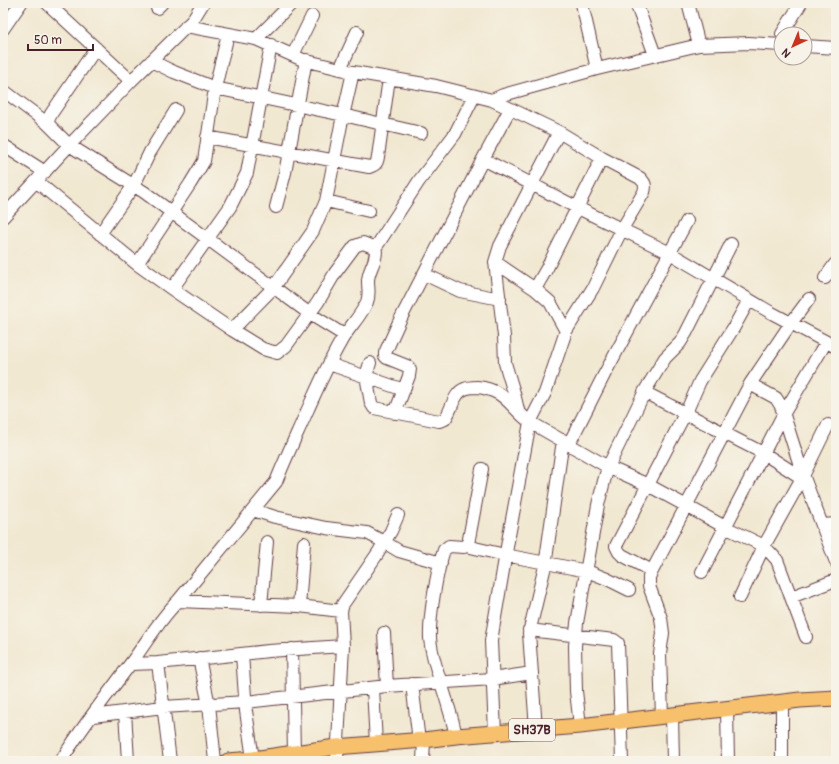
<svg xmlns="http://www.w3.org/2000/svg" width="839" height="764" font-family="Pangolin,sans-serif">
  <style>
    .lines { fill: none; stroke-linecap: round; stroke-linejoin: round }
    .minor-casing { stroke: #633d44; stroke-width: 14 }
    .major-casing { stroke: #633d44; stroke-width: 17 }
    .minor { stroke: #fff; stroke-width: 12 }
    .major { stroke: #f7c06c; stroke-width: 15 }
    .labels { text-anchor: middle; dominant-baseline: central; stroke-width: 3; stroke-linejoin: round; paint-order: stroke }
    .shield { fill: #f7f3e8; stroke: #7e5f64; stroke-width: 1 }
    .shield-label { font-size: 13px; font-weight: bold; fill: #4a1f2b }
  </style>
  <rect width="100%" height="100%" fill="#f7f3e8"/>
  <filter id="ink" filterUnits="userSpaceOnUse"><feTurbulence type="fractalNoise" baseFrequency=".025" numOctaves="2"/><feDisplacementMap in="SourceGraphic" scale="8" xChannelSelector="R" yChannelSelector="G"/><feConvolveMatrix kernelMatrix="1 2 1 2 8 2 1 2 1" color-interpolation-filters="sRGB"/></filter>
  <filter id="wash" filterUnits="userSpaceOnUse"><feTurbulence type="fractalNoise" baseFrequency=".012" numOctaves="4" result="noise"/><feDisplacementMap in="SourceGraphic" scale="16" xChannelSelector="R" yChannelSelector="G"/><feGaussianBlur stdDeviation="0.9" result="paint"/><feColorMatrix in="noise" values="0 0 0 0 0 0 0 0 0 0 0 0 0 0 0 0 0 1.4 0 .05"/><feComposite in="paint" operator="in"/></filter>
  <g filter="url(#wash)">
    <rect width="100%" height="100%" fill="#f1e8d1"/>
  </g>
  <g filter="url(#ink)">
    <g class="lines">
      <defs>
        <path id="minor" d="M47 3 131 81
          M636 3 655 55
          M688 3 699 45
          M582 4 597 69
          M157 8 162 3
          M186 26 256 39 303 60 353 72 436 86 492 100 559 132 602 158 640 178C645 183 646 185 644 192L622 229 593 288 566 331
          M3 29 21 3
          M782 34 801 3
          M256 39 292 3
          M805 46 836 48
          M293 55 312 16
          M151 61 174 72 215 88 343 115 421 133
          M340 69 357 32
          M3 90 47 123 51 114 96 48
          M492 100 503 95 597 69 699 45 749 43 781 45
          M47 123 69 145 144 192 310 314 344 335
          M207 137 369 167C375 165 377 164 378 157L389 78
          M3 145 45 172
          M483 159 578 208 670 253 770 312 836 347
          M36 181 137 264 172 289 232 330 263 349 277 353 286 346 318 302 335 273 355 246 363 243 373 247 378 244 419 181 455 134 474 96
          M326 201 369 211
          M276 207 285 173 306 60
          M3 217 61 154 131 81 192 21 203 3
          M100 234 134 185 150 152 176 110
          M495 262 504 336 505 363 514 393 518 410
          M137 264 190 184 204 161 215 88 228 34
          M424 274 460 291 500 299
          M825 278 835 264H836
          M172 289 230 207 247 173 271 45
          M535 289 547 268 602 158
          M232 330 274 287 313 231 326 201 341 125 353 72
          M370 363 366 376 371 403 374 408 439 421 445 419C451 411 452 401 458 394 462 388 471 387 477 387 506 390 510 407 530 422L608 467 648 485 725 527 764 546 777 560 806 637
          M329 364 404 390
          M750 384 791 323 809 299
          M644 392 763 453 802 478
          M395 413 409 376 410 369 407 366 387 358 385 356V353L399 322 483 159 510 109
          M569 444 604 375 687 221
          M253 510 275 517 326 528 367 533 384 542 399 551 441 563
          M822 525 836 524
          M466 546 505 555 587 571 607 579 629 590
          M652 571 622 555 619 552 616 546 688 408 700 381 734 327 749 300
          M702 572 784 413 826 342
          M740 597 764 546 802 478 828 425
          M791 597 836 580
          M178 601 299 606 341 611
          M261 605 267 542
          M299 606 304 543
          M529 630 614 640 618 643 622 761
          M384 633 387 686
          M292 649 294 753
          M242 654 246 711 253 759
          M199 658 209 705 215 761
          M158 663 170 761
          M131 664 158 663 269 651 343 646
          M412 684 419 741
          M373 688 376 744
          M782 702V761
          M727 709 728 761
          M125 712 128 761
          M672 715 673 761
          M93 716 163 707 246 702 387 686 492 679 532 673
          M662 717 660 654 663 633 661 618 649 586V577L750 384 776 398 781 406 803 475 836 562
          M580 726 576 691 575 646 577 623 598 505 604 481 608 467 646 389 665 358 680 343 686 333 731 244
          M536 729 529 633 545 566 563 440
          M495 733 491 641 508 541 530 422 545 393 566 331 550 302 535 289 495 262 500 246 559 132
          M456 736C454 727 452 718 449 709 443 686 432 662 430 638 429 617 437 570 444 550L449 546 464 547 468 544 482 469
          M61 761C81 728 105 698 128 667 145 645 158 621 178 601L276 482C286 457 297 434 308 409 318 387 328 364 340 343 347 329 360 318 367 302 370 294 368 289 368 281 368 269 379 259 375 246
          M337 761 343 646 341 611 343 604 378 553 391 531 398 515
          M423 761 424 740"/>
        <path id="major" d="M228 761 253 759 336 747 424 740 456 736 580 726 800 700 836 698"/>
      </defs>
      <use href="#minor" class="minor-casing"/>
      <use href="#major" class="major-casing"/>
      <use href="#minor" class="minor"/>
      <use href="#major" class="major"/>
    </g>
  </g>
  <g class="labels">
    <rect class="shield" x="509" y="719" width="46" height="22" rx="3"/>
    <g class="shield-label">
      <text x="532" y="730">SH37B</text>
    </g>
  </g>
  <rect width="839" height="764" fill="none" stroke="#f7f3e8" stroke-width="16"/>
  <g transform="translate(793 46) rotate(224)"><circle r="19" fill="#f7f3e8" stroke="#b29e9c"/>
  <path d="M0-3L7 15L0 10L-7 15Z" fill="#c8321e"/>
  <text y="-6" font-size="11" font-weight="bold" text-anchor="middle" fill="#4a1f2b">N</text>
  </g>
  <path d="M28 44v6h65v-6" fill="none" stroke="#4a1f2b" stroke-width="2"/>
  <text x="34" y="44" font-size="12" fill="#4a1f2b" stroke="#f7f3e8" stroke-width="3" paint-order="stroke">50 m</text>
</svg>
